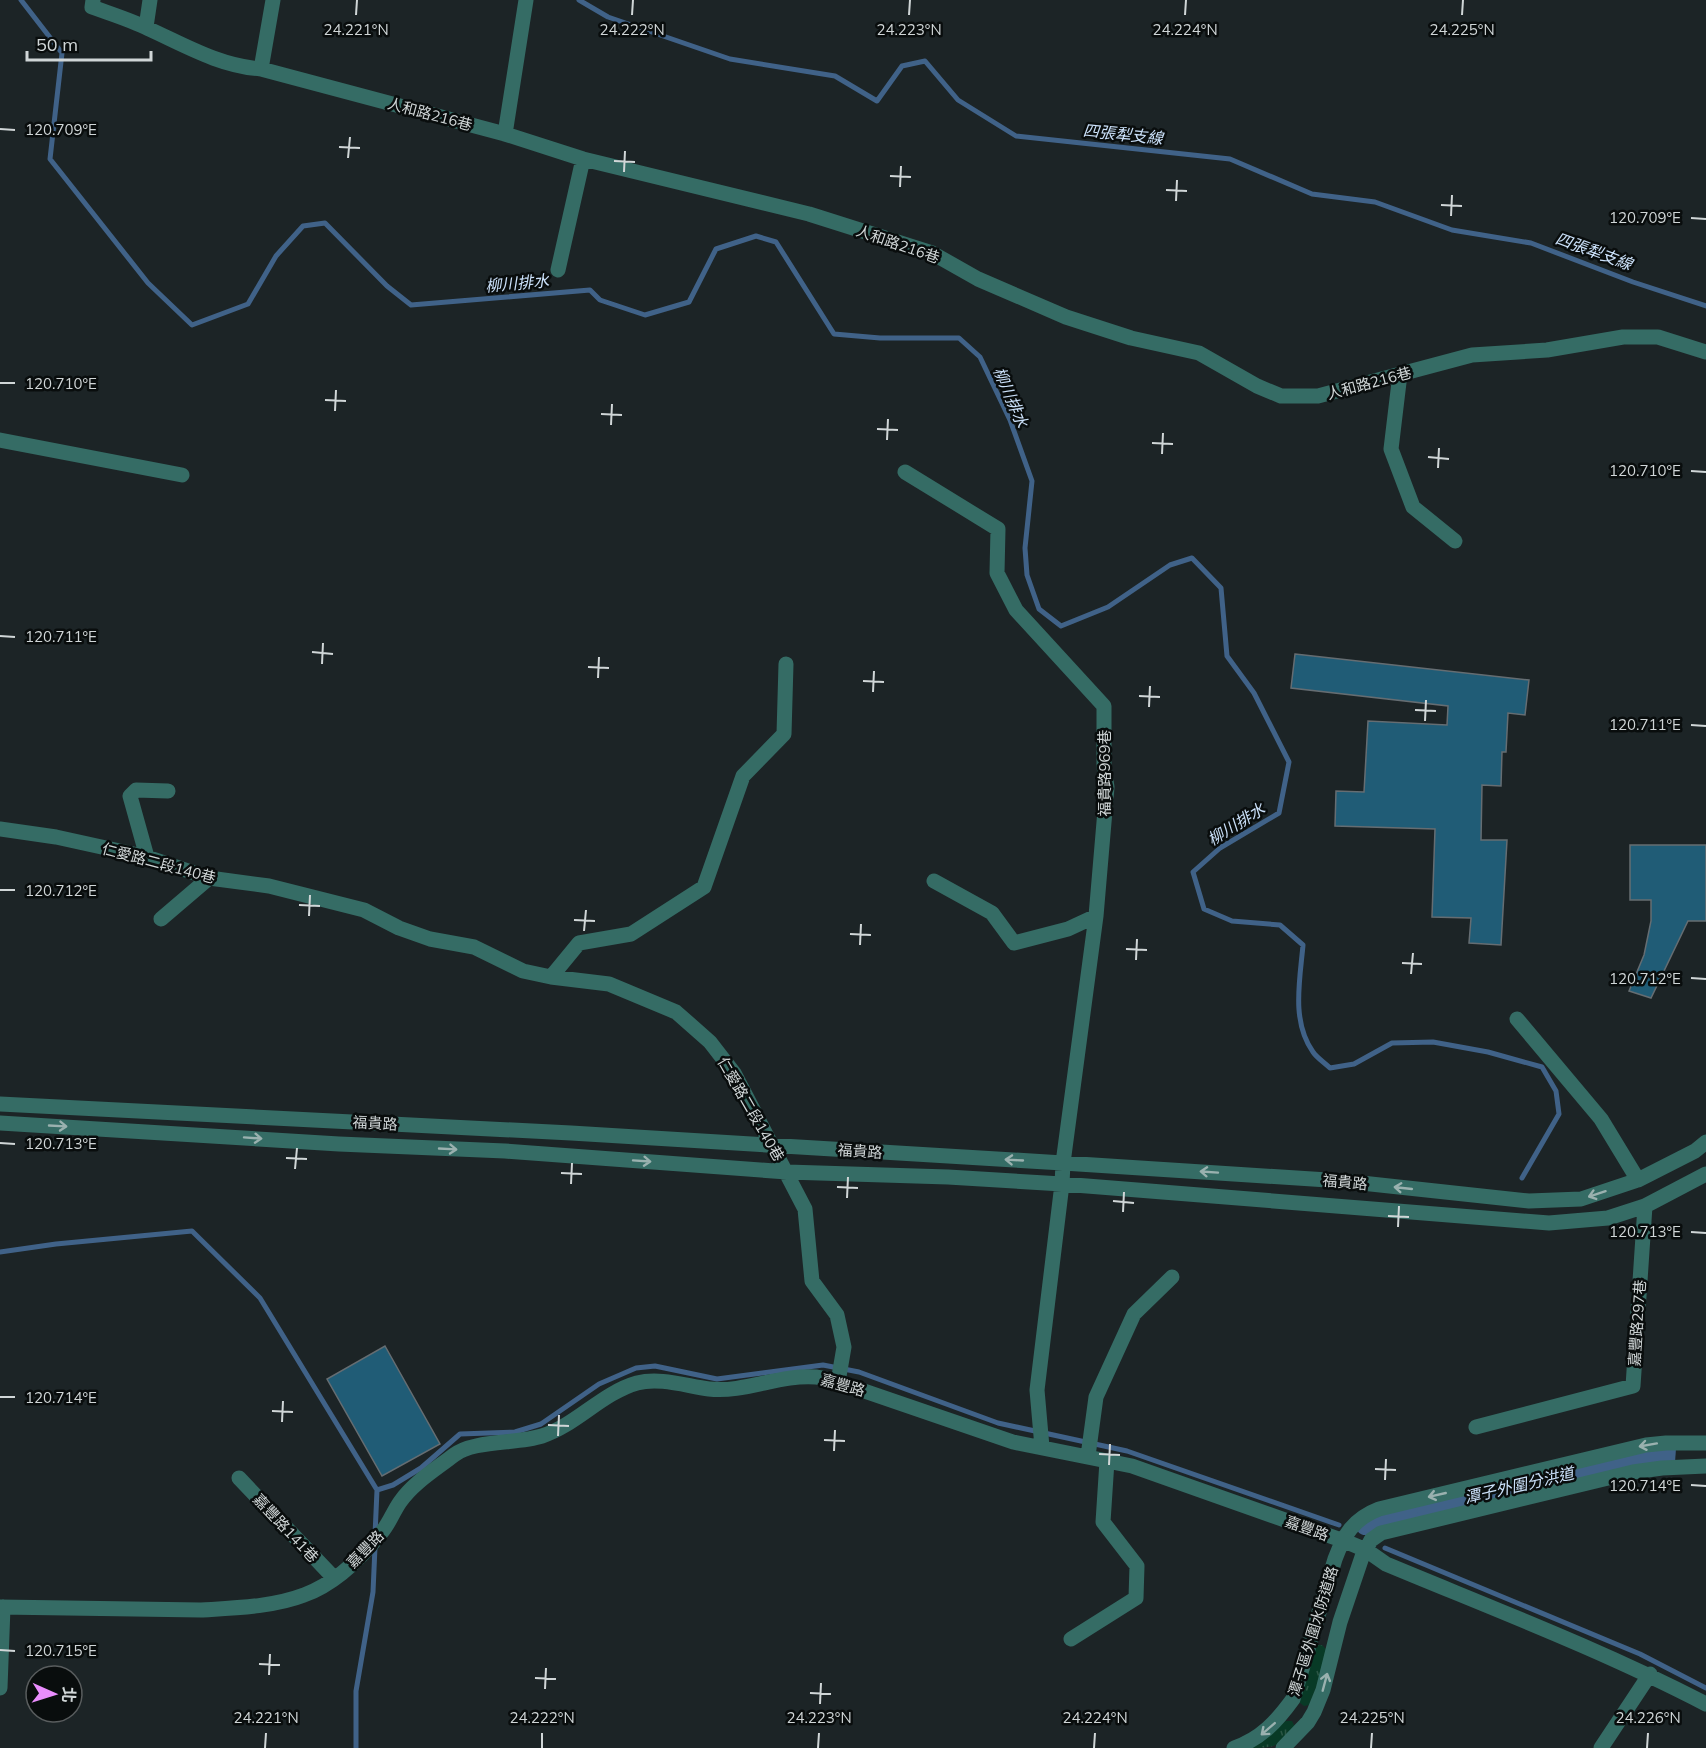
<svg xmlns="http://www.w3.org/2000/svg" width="1706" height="1748" font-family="Mulish,'Noto Sans TC',sans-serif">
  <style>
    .grass { fill: url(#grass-tufts) }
    .water { fill: #406288 }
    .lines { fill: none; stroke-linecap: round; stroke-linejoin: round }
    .stream { stroke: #406288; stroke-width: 5 }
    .canal { stroke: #406288; stroke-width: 18 }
    .building { fill: #205c76; stroke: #656d72; stroke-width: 1.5 }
    .minor { stroke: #356c65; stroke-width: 15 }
    .oneway { stroke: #9ab1af }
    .ticks { fill: none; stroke: #d0d6d7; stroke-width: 2 }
    .labels { text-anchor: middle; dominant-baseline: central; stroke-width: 5; stroke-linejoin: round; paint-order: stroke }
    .street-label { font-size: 15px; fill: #d0d6d7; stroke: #090d0d }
    .water-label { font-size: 16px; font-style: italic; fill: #cbe1fa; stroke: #090d0d }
    .ticks-label { font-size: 15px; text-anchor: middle; fill: #d0d6d7; stroke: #090d0d; stroke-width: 5; stroke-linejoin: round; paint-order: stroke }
  </style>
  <defs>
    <pattern id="grass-tufts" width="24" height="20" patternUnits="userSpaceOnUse" patternTransform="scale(1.5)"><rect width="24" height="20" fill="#083a26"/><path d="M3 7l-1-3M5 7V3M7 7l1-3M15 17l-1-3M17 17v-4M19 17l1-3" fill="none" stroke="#2b5645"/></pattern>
  </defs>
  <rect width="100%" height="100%" fill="#1c2426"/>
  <path class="grass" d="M1318 1645H1322L1327 1650 1320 1678 1309 1705 1304 1706 1299 1702 1316 1646Z
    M1286 1721H1292L1295 1727C1280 1748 1272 1748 1248 1748Z"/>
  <path class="water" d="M1655 1448H1676L1675 1463 1389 1526 1385 1513Z"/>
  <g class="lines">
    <path class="stream" d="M21 0 62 53 50 159 148 283 192 325 248 304 276 256 303 226 325 223 387 286 411 305 590 290 600 300 645 315 689 302 716 249 756 236 776 242 834 334 880 338H959L980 357 1010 420 1032 481 1025 548 1027 575 1039 609 1061 626 1108 607 1170 565 1192 558 1221 588 1227 656 1254 693 1289 762 1279 813 1220 848 1193 872 1204 909 1232 921 1280 925 1303 945C1300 980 1291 1021 1313 1052 1317 1058 1325 1063 1330 1068L1354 1064 1392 1043 1433 1042 1488 1052 1542 1067 1556 1091 1559 1114 1522 1178
      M579 0 608 17 730 59 835 76 877 101 902 66 925 61 958 100 1016 136 1230 159 1312 194 1375 202 1452 230 1531 243 1633 282 1706 306
      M0 1252 56 1244 192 1231 260 1298 377 1490 393 1485 421 1468 460 1434 515 1432 541 1424 599 1384 636 1368 655 1366 717 1379 823 1365 859 1372 998 1423 1127 1451 1339 1525
      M375 1535 377 1490
      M1385 1548 1640 1654 1706 1688
      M356 1748V1691L373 1592 375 1547"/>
    <path class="canal" d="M1365 1526 1376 1521 1409 1511"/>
  </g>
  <path class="building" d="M1295 654 1529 680 1525 715 1508 713 1506 752H1502L1501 786 1482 785 1481 840H1507L1501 945 1469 943 1471 918 1432 917 1435 829 1335 826 1336 791 1364 792 1368 721 1447 725 1448 706 1291 688Z
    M1630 845H1706V921H1688L1651 998 1629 991 1644 955 1651 921V900H1630Z
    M385 1346 440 1444 382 1476 327 1379Z"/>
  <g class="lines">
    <path class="minor" d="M93 0 92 7C111 14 131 20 149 29 186 46 220 66 261 69L505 134 583 159 809 214 932 253 978 279 1066 317 1131 338 1199 353 1257 386 1281 396H1318L1472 355 1547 350 1623 337H1658L1706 352
      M146 27 150 0
      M261 69 273 0
      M505 134 526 0
      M558 270 583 159
      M1400 374 1391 449 1413 507 1455 541
      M0 440 182 475
      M905 472 998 529 997 573 1016 610 1104 706V767L1107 787 1096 916 1063 1163 1062 1184 1037 1390 1042 1447
      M0 829 56 837 147 857 209 878 269 886 364 910 399 928 430 939 474 947 523 971 551 977 609 984 676 1012 710 1042 734 1073 805 1209 812 1281 837 1315 844 1347 838 1382
      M147 857 130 796 136 790 168 791
      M934 881 992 913 1014 943 1068 929 1096 916
      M161 919 209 878
      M551 977 579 943 631 934 704 887 743 776 784 734 786 664
      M1517 1019 1601 1119 1638 1180
      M0 1104 571 1133 1063 1163 1343 1181 1529 1201 1581 1199 1638 1180 1695 1151 1706 1142
      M0 1123 339 1144 505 1151 787 1172 948 1177 1062 1184 1549 1223 1608 1218 1645 1206 1706 1174
      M1476 1427 1633 1386 1645 1206
      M1088 1456 1096 1397 1134 1314 1172 1277
      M239 1478 334 1578
      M0 1607 201 1610C234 1608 273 1607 304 1595 335 1584 361 1558 381 1533 389 1524 393 1512 400 1502 413 1483 436 1469 454 1455 473 1440 517 1444 542 1436 576 1425 602 1393 637 1383 660 1377 686 1386 709 1389 745 1393 780 1374 816 1377 824 1378 831 1381 838 1382L1013 1442 1132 1466 1347 1542 1366 1550 1386 1564C1494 1609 1602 1650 1706 1704
      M1071 1639 1136 1598 1137 1566 1103 1522 1107 1461
      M0 1688 3 1607
      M1234 1748C1261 1739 1277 1721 1293 1699L1335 1559C1344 1535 1353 1519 1379 1509L1646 1445 1666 1443H1706
      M1283 1748 1308 1722 1314 1712 1323 1690 1340 1622 1362 1557 1371 1540 1381 1533 1633 1472 1662 1468 1706 1466
      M1601 1748 1650 1674"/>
  </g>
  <defs><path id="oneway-shaft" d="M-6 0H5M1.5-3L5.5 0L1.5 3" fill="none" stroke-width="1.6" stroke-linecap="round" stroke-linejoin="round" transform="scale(1.5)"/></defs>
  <g class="oneway">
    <use href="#oneway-shaft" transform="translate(58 1126) rotate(3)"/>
    <use href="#oneway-shaft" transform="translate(253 1138) rotate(4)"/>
    <use href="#oneway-shaft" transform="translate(448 1149) rotate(3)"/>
    <use href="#oneway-shaft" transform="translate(1014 1160) rotate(-177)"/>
    <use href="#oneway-shaft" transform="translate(642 1161) rotate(4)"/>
    <use href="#oneway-shaft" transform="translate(1209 1172) rotate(-176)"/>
    <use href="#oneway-shaft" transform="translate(1403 1188) rotate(-174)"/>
    <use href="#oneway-shaft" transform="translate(1597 1194) rotate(162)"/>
    <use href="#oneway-shaft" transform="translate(1648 1445) rotate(170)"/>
    <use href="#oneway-shaft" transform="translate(1437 1495) rotate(167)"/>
    <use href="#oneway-shaft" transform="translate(1325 1682) rotate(-75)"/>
    <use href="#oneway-shaft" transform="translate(1268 1729) rotate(139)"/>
  </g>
  <path class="ticks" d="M356 15 357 0M632 15 633 0M909 15 910 0M1185 15 1186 0M1462 15 1463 0M0 129 15 130M339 147 360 148M348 158 350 137M614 161 635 162M624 172 625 151M890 176 911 177M900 187 901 166M1166 190 1187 191M1176 201 1177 180M1441 205 1462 206M1451 216 1452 195M1691 218 1706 219M0 383H15M325 400 346 401M335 411 336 390M601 414 622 415M611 425 612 404M877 429 898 430M887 440 888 419M1152 443 1173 444M1162 454 1163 433M1428 457 1449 459M1438 468 1439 448M1691 471 1706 472M0 636 15 637M312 652 333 654M322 664 323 643M588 667 609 668M598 678 599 657M863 681 884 682M873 692 874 671M1139 696 1160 697M1149 707 1150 686M1415 710 1436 711M1425 721 1426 700M1691 725 1706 726M0 890H15M299 905 320 906M309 916 310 895M574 920 595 921M584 931 586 910M850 934 871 935M860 945 861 924M1126 949 1147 950M1136 960 1137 939M1402 963 1422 964M1411 974 1413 953M1691 978 1706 979M0 1143 15 1144M286 1158 307 1159M295 1169 297 1148M561 1173 582 1174M571 1184 572 1163M837 1187 858 1188M847 1198 848 1177M1113 1201 1134 1203M1123 1212 1124 1192M1388 1216 1409 1217M1398 1227 1399 1206M1691 1232 1706 1233M0 1397H15M272 1411 293 1412M282 1422 283 1401M548 1425 569 1426M558 1436 559 1415M824 1440 845 1441M834 1451 835 1430M1099 1454 1120 1455M1109 1465 1110 1444M1375 1469 1396 1470M1385 1480 1386 1459M1691 1485 1706 1486M0 1650 15 1651M259 1664 280 1665M269 1675 270 1654M535 1678 556 1679M545 1689 546 1668M810 1693 831 1694M820 1704 821 1683M265 1748 266 1733M542 1748V1733M818 1748 819 1733M1094 1748 1095 1733M1371 1748 1372 1733M1647 1748 1648 1733"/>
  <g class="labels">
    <g class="street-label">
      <text transform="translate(430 114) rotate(15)">人和路216巷</text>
      <text transform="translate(898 244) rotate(19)">人和路216巷</text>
      <text transform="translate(1369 383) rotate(-15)">人和路216巷</text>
      <text transform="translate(1104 773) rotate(-90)">福貴路969巷</text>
      <text transform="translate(159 863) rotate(15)">仁愛路二段140巷</text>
      <text transform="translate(751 1109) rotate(60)">仁愛路二段140巷</text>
      <text transform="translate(375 1123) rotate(3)">福貴路</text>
      <text transform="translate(860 1151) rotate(4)">福貴路</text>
      <text transform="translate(1345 1182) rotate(5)">福貴路</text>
      <text transform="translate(1637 1323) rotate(-86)">嘉豐路297巷</text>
      <text transform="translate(843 1385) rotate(16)">嘉豐路</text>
      <text transform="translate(286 1528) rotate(47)">嘉豐路141巷</text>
      <text transform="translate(1307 1528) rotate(20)">嘉豐路</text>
      <text transform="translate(365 1549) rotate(-46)">嘉豐路</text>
      <text transform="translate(1313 1631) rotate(-73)">潭子區外圍水防道路</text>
    </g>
    <g class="water-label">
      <text transform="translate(1123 134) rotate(6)">四張犁支線</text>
      <text transform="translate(1594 251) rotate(20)">四張犁支線</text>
      <text transform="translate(517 283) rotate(-5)">柳川排水</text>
      <text transform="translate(1011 397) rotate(67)">柳川排水</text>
      <text transform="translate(1236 824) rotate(-32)">柳川排水</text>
      <text transform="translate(1519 1485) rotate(-13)">潭子外圍分洪道</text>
    </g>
  </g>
  <g class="ticks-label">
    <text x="356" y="35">24.221°N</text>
    <text x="632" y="35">24.222°N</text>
    <text x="909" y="35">24.223°N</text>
    <text x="1185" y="35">24.224°N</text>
    <text x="1462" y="35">24.225°N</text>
    <text x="61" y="135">120.709°E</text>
    <text x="1645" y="223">120.709°E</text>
    <text x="61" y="389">120.710°E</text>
    <text x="1645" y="476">120.710°E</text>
    <text x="61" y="642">120.711°E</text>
    <text x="1645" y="730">120.711°E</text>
    <text x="61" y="896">120.712°E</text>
    <text x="1645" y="984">120.712°E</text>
    <text x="61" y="1149">120.713°E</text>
    <text x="1645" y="1237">120.713°E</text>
    <text x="61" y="1403">120.714°E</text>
    <text x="1645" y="1491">120.714°E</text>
    <text x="61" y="1656">120.715°E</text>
    <text x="266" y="1723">24.221°N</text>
    <text x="542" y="1723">24.222°N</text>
    <text x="819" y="1723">24.223°N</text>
    <text x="1095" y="1723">24.224°N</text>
    <text x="1372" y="1723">24.225°N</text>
    <text x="1648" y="1723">24.226°N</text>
  </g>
  <g transform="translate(54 1694) rotate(93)"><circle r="28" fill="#090d0d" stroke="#595d5e" stroke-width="1.5"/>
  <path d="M0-4.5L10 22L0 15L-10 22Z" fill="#ea8dfd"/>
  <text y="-9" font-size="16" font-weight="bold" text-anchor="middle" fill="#d0d6d7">北</text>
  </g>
  <path d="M27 51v9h124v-9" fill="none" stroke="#d0d6d7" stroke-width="3"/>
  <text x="36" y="51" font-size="18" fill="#d0d6d7" stroke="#090d0d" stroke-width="4.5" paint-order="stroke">50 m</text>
</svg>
